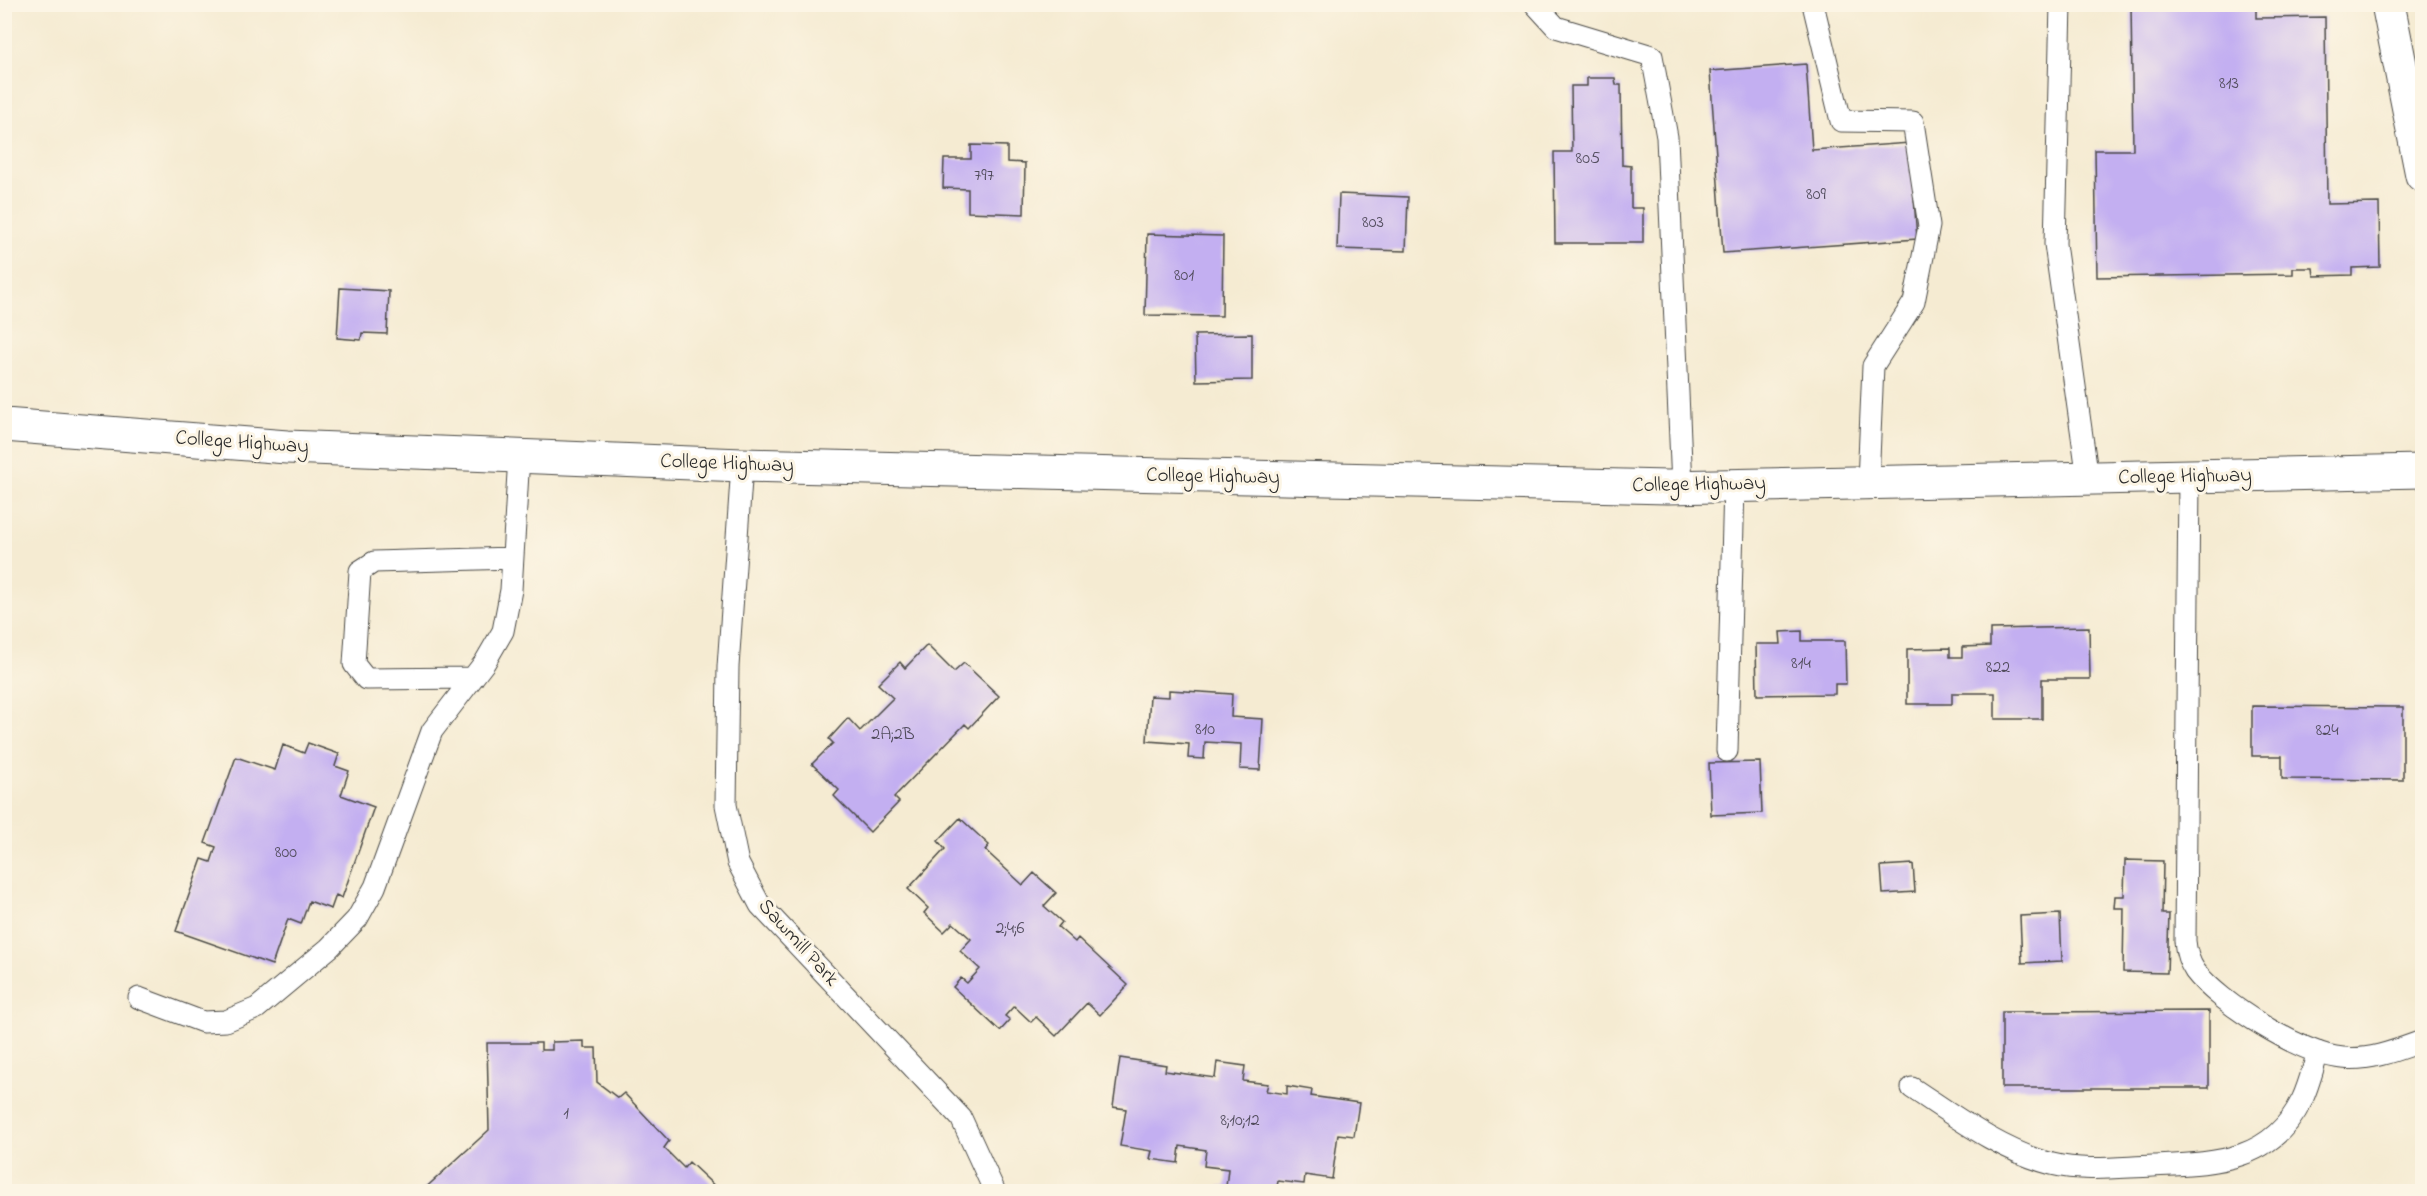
<svg xmlns="http://www.w3.org/2000/svg" width="2427" height="1196" font-family="'Indie Flower',sans-serif">
  <style>
    .building { fill: #c3aff1 }
    .lines { fill: none; stroke-linecap: round; stroke-linejoin: round }
    .lane-casing { stroke: #494844; stroke-width: 23 }
    .street-casing { stroke: #494844; stroke-width: 35 }
    .highway-casing { stroke: #494844; stroke-width: 35 }
    .lane { stroke: #fff; stroke-width: 21 }
    .street { stroke: #fff; stroke-width: 33 }
    .highway { stroke: #fff; stroke-width: 33 }
    .labels { text-anchor: middle; dominant-baseline: central; stroke-width: 6; stroke-linejoin: round; paint-order: stroke }
    .number-label { font-size: 18px; fill: #514c5c }
    .street-label { font-size: 21px; fill: #2b2b2b; stroke: #fcf5e5 }
  </style>
  <rect width="100%" height="100%" fill="#fcf5e5"/>
  <filter id="ink" filterUnits="userSpaceOnUse"><feTurbulence type="fractalNoise" baseFrequency=".0167" numOctaves="2"/><feDisplacementMap in="SourceGraphic" scale="12" xChannelSelector="R" yChannelSelector="G"/><feConvolveMatrix kernelMatrix="1 2 1 2 8 2 1 2 1" color-interpolation-filters="sRGB"/></filter>
  <filter id="wash" filterUnits="userSpaceOnUse"><feTurbulence type="fractalNoise" baseFrequency=".008" numOctaves="4" result="noise"/><feDisplacementMap in="SourceGraphic" scale="24" xChannelSelector="R" yChannelSelector="G"/><feGaussianBlur stdDeviation="1.35" result="paint"/><feColorMatrix in="noise" values="0 0 0 0 0 0 0 0 0 0 0 0 0 0 0 0 0 1.4 0 .05"/><feComposite in="paint" operator="in"/></filter>
  <g filter="url(#wash)">
    <rect width="100%" height="100%" fill="#f5ebd2"/>
    <g id="blocks">
      <path class="building" d="M2131 4H2256V18L2325 17 2327 204 2379 203 2380 267 2352 268V275L2314 276 2313 268H2293V274L2097 277 2095 150H2133Z
        M1806 64 1812 150 1910 143 1917 239 1723 253 1710 71Z
        M1587 78H1615L1616 85H1621L1622 165 1631 166V208H1643V243H1555L1554 152H1572L1571 86H1587Z
        M971 145 1007 146V162L1025 163 1024 214 968 212V189L943 188 944 159H971Z
        M1339 194 1408 197 1406 251 1337 249Z
        M1147 234 1223 236 1222 316 1145 315Z
        M340 288 389 291 387 334 362 333 361 340 337 338Z
        M1252 334V380L1196 381 1195 335Z
        M2089 627 2090 679H2042V719H1995V693H1952V704H1907V649L1950 648V657H1962V647L1990 646V629Z
        M1802 631V641H1845L1846 684H1835V694L1757 695 1756 644H1781L1780 632Z
        M927 645 954 672 964 663 999 696 969 728 965 724 894 797 899 802 870 832 834 796 839 790 812 764 833 743 829 739 848 718 860 731 893 698 878 684 900 662 905 668Z
        M1169 690 1232 694 1231 717 1263 719 1260 770 1240 769 1241 744 1205 742 1204 759 1188 758 1189 744 1147 741 1150 696 1169 697Z
        M2252 706 2403 707V780L2282 779V756H2252Z
        M308 743 339 754 335 766 349 771 341 795 374 807 342 898 336 895 331 909 309 901 301 924 288 919 272 965 176 931 202 859 211 862 216 847 205 843 236 757 275 770 283 745 304 753Z
        M1760 762 1762 813 1711 815 1709 763Z
        M960 818 989 845 985 850 1023 885 1034 873 1056 893 1044 906 1062 922 1058 927 1075 942 1078 938 1128 985 1100 1015 1087 1003 1056 1036 1036 1017 1031 1022 1014 1006 1005 1016 1010 1020 1000 1031 953 987 961 978 967 983 980 969 960 951 971 939 953 923 944 932 924 913 928 908 908 889 945 849 938 841Z
        M2125 860 2163 861 2162 914H2169L2167 973 2123 972 2124 908H2114L2115 896H2124Z
        M1913 864 1915 892 1883 894 1881 866Z
        M2060 914 2062 961 2022 963 2020 916Z
        M2209 1011V1088H2002V1012Z
        M584 1041V1048H596L597 1082 618 1098 624 1093 669 1141 664 1148 684 1168 689 1162 721 1192H421L489 1130 487 1043H541V1050H552V1042Z
        M1120 1058 1166 1065 1165 1071 1215 1078 1217 1062 1245 1066 1243 1081 1268 1084 1266 1091 1287 1094V1086L1312 1090 1311 1096 1359 1103 1354 1136 1338 1134 1332 1179 1305 1175 1304 1184 1278 1181 1276 1192H1218L1219 1186 1226 1187 1228 1169 1204 1166 1206 1150 1180 1146 1178 1163 1150 1159 1152 1151 1120 1146 1126 1109 1113 1107Z"/>
    </g>
  </g>
  <g filter="url(#ink)">
    <use href="#blocks" fill-opacity="0" stroke="#494844" stroke-width="1.5"/>
    <g class="lines">
      <defs>
        <path id="lane" d="M1535 4 1556 27 1652 56 1667 137 1682 486
          M1813 4 1841 121 1913 122 1929 226 1914 302 1873 366 1868 482
          M2061 4 2055 244 2088 479
          M742 465 728 667 726 805 738 863 760 905 961 1118 995 1192
          M2189 477 2185 941C2186 952 2189 962 2195 971 2219 1003 2302 1055 2343 1058 2370 1061 2397 1050 2422 1041
          M473 678 366 679 354 664 360 571 374 562 513 558
          M1727 751 1734 485
          M139 998 203 1022 226 1021 257 1008 329 948 357 919 375 887 432 731 485 662 503 631 511 590 519 456
          M1912 1088C1956 1117 2001 1151 2052 1164 2085 1172 2120 1167 2153 1166 2214 1163 2271 1163 2302 1100 2309 1085 2313 1068 2318 1052"/>
        <path id="street" d="M2388 4 2422 175"/>
        <path id="highway" d="M4 425 287 447 742 465 1668 487 2422 471"/>
      </defs>
      <use href="#lane" class="lane-casing"/>
      <use href="#street" class="street-casing"/>
      <use href="#highway" class="highway-casing"/>
      <use href="#lane" class="lane"/>
      <use href="#street" class="street"/>
      <use href="#highway" class="highway"/>
    </g>
  </g>
  <g class="labels">
    <g class="number-label">
      <text x="2229" y="84">813</text>
      <text x="1588" y="159">805</text>
      <text x="984" y="176">797</text>
      <text x="1816" y="195">809</text>
      <text x="1373" y="223">803</text>
      <text x="1184" y="276">801</text>
      <text x="1801" y="664">814</text>
      <text x="1998" y="668">822</text>
      <text x="1205" y="730">810</text>
      <text x="2327" y="731">824</text>
      <text x="893" y="735">2A;2B</text>
      <text x="286" y="853">800</text>
      <text x="1010" y="929">2;4;6</text>
      <text x="566" y="1114">1</text>
      <text x="1240" y="1121">8;10;12</text>
    </g>
    <g class="street-label">
      <text transform="translate(242 443) rotate(4)">College Highway</text>
      <text transform="translate(727 464) rotate(2)">College Highway</text>
      <text transform="translate(1213 477) rotate(1)">College Highway</text>
      <text transform="translate(2185 477) rotate(-1)">College Highway</text>
      <text transform="translate(1699 485) rotate(-1)">College Highway</text>
      <text transform="translate(798 943) rotate(48)">Sawmill Park</text>
    </g>
  </g>
  <rect width="2427" height="1196" fill="none" stroke="#fcf5e5" stroke-width="24"/>
</svg>
